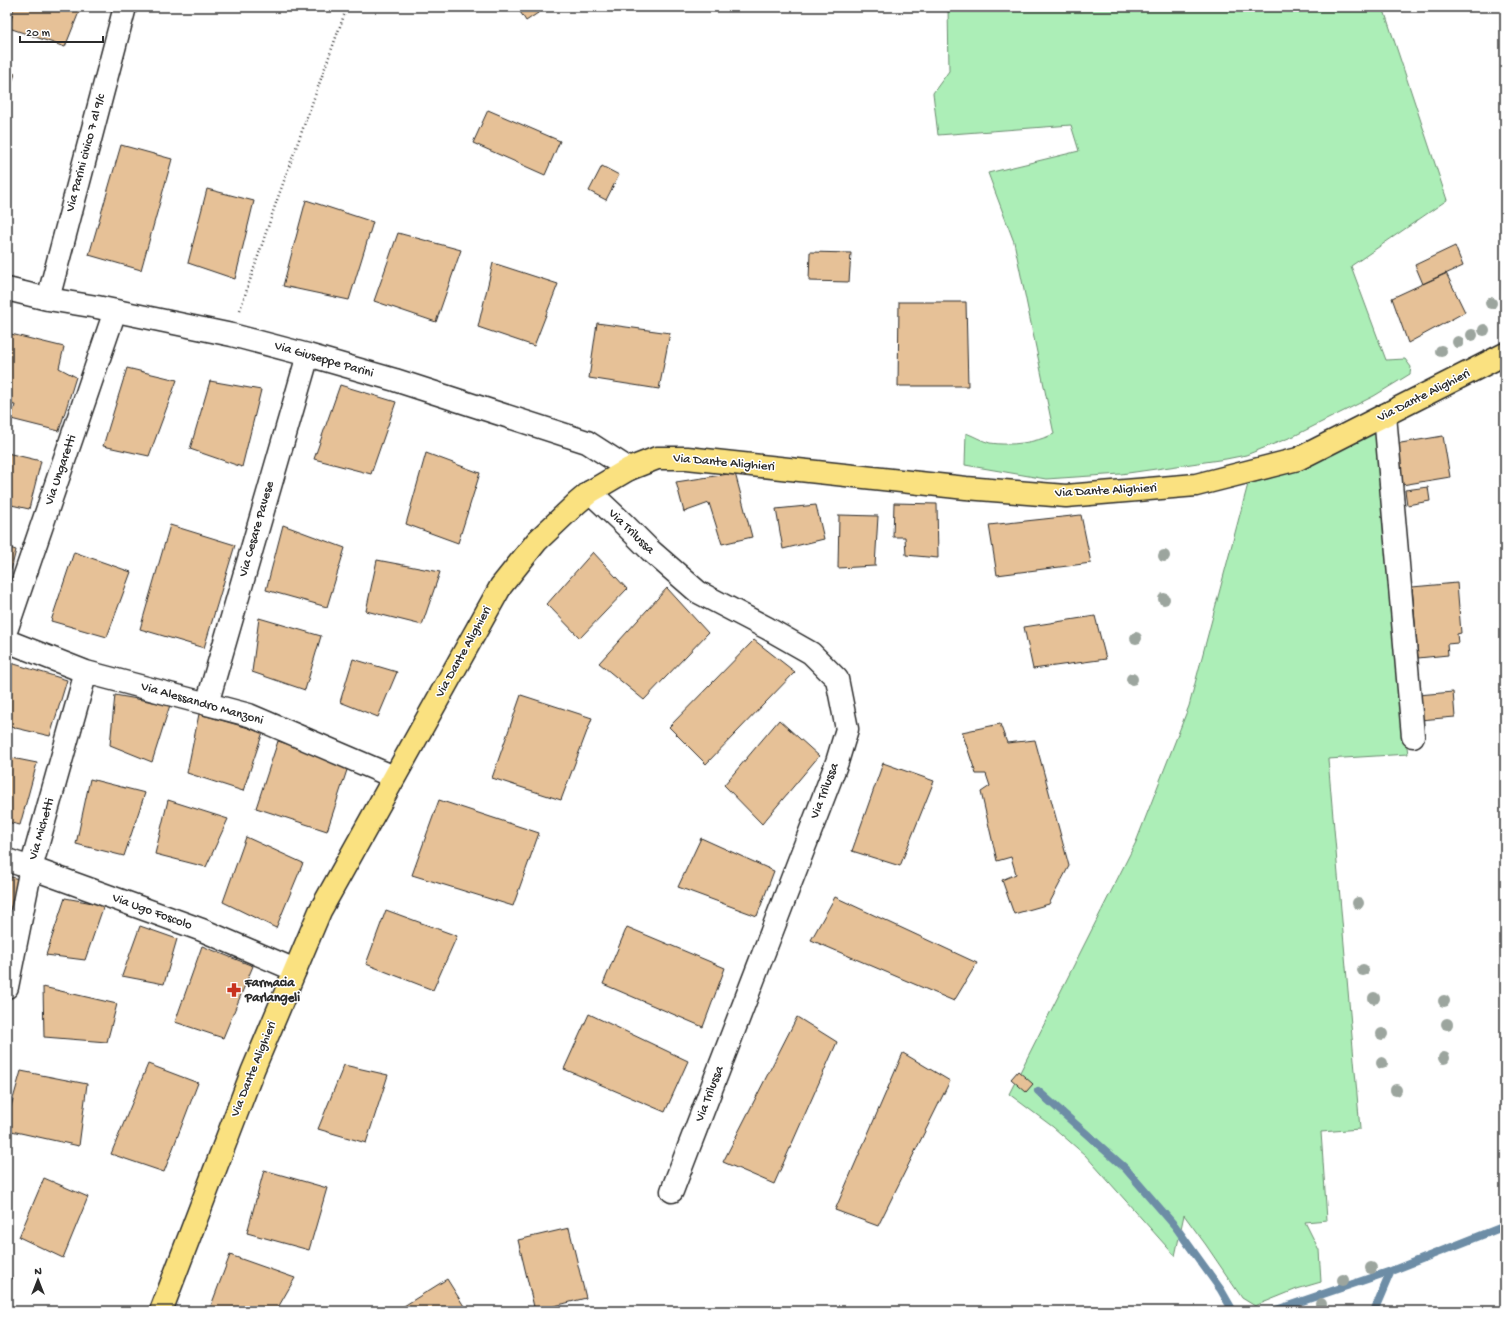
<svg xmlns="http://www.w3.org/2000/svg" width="1512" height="1318" font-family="'Gochi Hand',sans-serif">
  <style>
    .green { fill: #aceeb7; stroke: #6c8c71 }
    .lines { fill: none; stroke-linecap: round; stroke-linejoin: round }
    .stream { stroke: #6d8da6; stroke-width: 8 }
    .building { fill: #e6c197; stroke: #2b2b2b }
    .minor-casing { stroke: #2b2b2b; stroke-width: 25 }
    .major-casing { stroke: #2b2b2b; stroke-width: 25 }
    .path { stroke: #2b2b2b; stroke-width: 2.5; stroke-dasharray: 1 3; stroke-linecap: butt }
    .minor { stroke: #fff; stroke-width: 22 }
    .major { stroke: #fae180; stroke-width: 22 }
    .tree { fill: #9ca59e }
    .labels { text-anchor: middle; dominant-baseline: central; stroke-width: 3; stroke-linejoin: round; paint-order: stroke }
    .street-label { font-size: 13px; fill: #2b2b2b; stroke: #fff }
    .poi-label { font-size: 13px; font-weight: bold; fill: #2b2b2b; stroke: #fff; text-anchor: start }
  </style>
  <rect width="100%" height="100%" fill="#fff"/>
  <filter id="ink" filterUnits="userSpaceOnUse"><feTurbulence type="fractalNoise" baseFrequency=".025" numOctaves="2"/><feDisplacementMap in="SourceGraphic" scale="8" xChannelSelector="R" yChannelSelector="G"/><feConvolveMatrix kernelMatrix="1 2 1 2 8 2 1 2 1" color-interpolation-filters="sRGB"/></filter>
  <g filter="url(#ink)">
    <path class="green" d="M948 7H1383L1447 200 1351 266 1386 360 1405 359 1411 367 1410 374 1374 396 1294 436 1246 455 1226 459 1121 474 1046 479 965 465 966 433C974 436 982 441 990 443 1011 446 1034 443 1054 434L1014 242 988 173 1079 151 1071 125 938 135 933 93 949 71Z
      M1380 426 1402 712 1408 754 1328 759 1360 1129 1321 1132 1327 1220 1305 1222 1319 1250 1321 1282 1297 1289 1255 1306 1242 1298 1206 1245 1184 1215 1175 1256 1085 1155 1053 1127 1009 1094 1136 842 1189 706 1248 484 1274 477 1325 457Z"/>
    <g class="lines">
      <path class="stream" d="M1038 1091 1125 1168 1175 1226 1221 1290 1233 1311
        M1273 1311 1391 1271
        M1374 1311 1391 1271 1505 1226"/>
    </g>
    <path class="building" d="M14 7H81L65 47 9 28Z
      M517 7H543L544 9 526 21Z
      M7 71 15 74 7 96Z
      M488 110 560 141 545 175 473 143Z
      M121 145 172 159 141 270 89 255Z
      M602 166 619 175 606 200 589 191Z
      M207 189 254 201 235 279 188 263Z
      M306 200 373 222 349 300 283 286Z
      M398 233 461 250 436 322 374 301Z
      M1455 246 1463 266 1423 284 1415 265Z
      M810 252 851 253 849 282 809 281Z
      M493 263 558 284 534 346 478 327Z
      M1446 273 1465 312 1408 343 1392 298Z
      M899 302H966L968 386H898Z
      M597 323 670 333 659 389 589 378Z
      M7 333 64 347 59 368 76 377 59 431 11 419 15 405 7 404Z
      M127 368 177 380 149 456 103 446Z
      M210 381 261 390 242 467 190 449Z
      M340 385 396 402 371 474 314 459Z
      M1443 436 1450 477 1402 485 1395 444Z
      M7 453 41 461 29 509 7 504Z
      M426 453 480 473 458 543 406 524Z
      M735 473 752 537 722 544 709 503 684 512 676 482Z
      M1428 487 1430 501 1407 505 1405 490Z
      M894 503 937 504 938 558 906 555 905 537H893Z
      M816 505 824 539 783 549 776 509Z
      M839 515 878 516 875 566 838 568Z
      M1081 515 1091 563 997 575 989 525Z
      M170 525 235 545 204 648 140 629Z
      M283 525 345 548 327 607 266 590Z
      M7 547 16 550 7 586Z
      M74 552 131 572 107 637 51 621Z
      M593 552 627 589 580 638 547 604Z
      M377 560 440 572 422 625 366 611Z
      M1457 583 1461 633 1457 634 1458 643 1447 644 1448 655 1418 658 1412 587Z
      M667 588 708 633 644 700 599 663Z
      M1095 616 1106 659 1033 669 1024 627Z
      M259 618 321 636 305 690 252 672Z
      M754 640 795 672 706 764 669 727Z
      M353 659 397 672 378 717 340 702Z
      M11 663 67 680 50 736 7 726V684Z
      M1453 692 1455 717 1420 720 1418 695Z
      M115 695 170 705 152 762 110 745Z
      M521 695 592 718 561 800 492 778Z
      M199 714 263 732 243 791 187 773Z
      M779 720 819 756 762 824 724 785Z
      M1000 724 1007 743 1035 740 1069 866 1049 904 1014 914 1002 880 1016 874 1011 857 997 861 981 792 990 786 986 774H976L962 732Z
      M278 741 349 764 327 831 256 808Z
      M7 757 37 763 20 825 7 822Z
      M883 763 934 781 900 866 852 851Z
      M90 779 145 793 124 856 76 844Z
      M168 800 228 819 206 867 155 854Z
      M439 800 539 833 513 906 412 875Z
      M246 837 303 863 276 928 223 902Z
      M701 838 774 871 757 916 678 887Z
      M7 876 19 879 7 921Z
      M835 897 977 963 954 1001 811 940Z
      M65 898 104 905 85 960 46 955Z
      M386 910 457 936 433 990 366 964Z
      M140 926 177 939 164 984 122 976Z
      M627 927 725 968 703 1027 603 984Z
      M202 946 253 966 223 1038 175 1022Z
      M43 987 117 1004 107 1042 44 1037Z
      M589 1014 688 1061 665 1112 564 1069Z
      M797 1017 837 1042 774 1184 723 1162Z
      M903 1053 950 1081 878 1226 835 1210Z
      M148 1064 198 1083 164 1172 111 1154Z
      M344 1065 388 1075 366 1143 318 1129Z
      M21 1071 87 1084 79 1146 7 1130V1120Z
      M1018 1071 1033 1084 1026 1092 1011 1079Z
      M264 1170 327 1188 309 1250 247 1233Z
      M44 1178 88 1197 63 1258 19 1237Z
      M569 1228 586 1298 535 1311 518 1240Z
      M230 1255 295 1278 276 1311H209Z
      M7 1273 12 1279 7 1282Z
      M447 1279 467 1311H396Z"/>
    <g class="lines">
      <defs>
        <path id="minor" d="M7 289 48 299 97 307 232 335 308 355 395 380 587 442 629 469
          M48 299 125 7
          M1385 415 1413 736
          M590 492 625 525 651 551 698 592 767 628 811 653 837 679 847 729 837 762 672 1191
          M7 628 115 311
          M7 641 86 672 249 715 394 777
          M207 704 308 355
          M7 860 31 868 202 930 295 970
          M7 987 31 868 86 672"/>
        <path id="major" d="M161 1311 253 1070 320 911 501 586 537 541 577 503 590 492 629 469 657 458H687L966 488 1066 496 1196 485 1298 459 1505 354"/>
      </defs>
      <use href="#minor" class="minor-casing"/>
      <use href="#major" class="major-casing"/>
      <path class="path" d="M240 310 277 200 347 7"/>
      <use href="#minor" class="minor"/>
      <use href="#major" class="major"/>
    </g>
    <g class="tree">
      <circle cx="1491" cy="303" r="6"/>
      <circle cx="1484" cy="330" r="6"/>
      <circle cx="1472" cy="335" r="6"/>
      <circle cx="1458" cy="342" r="6"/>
      <circle cx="1441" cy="351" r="6"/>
      <circle cx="1164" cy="556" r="6"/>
      <circle cx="1164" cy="599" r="6"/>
      <circle cx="1136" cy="638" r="6"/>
      <circle cx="1132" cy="679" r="6"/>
      <circle cx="1358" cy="903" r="6"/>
      <circle cx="1363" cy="970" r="6"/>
      <circle cx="1374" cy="998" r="6"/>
      <circle cx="1444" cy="1001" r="6"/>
      <circle cx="1447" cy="1024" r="6"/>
      <circle cx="1382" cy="1034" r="6"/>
      <circle cx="1444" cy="1058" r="6"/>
      <circle cx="1382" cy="1063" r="6"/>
      <circle cx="1396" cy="1090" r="6"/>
      <circle cx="1371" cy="1268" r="6"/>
      <circle cx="1343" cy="1280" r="6"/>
      <circle cx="1321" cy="1304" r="6"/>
    </g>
  </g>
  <defs>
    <symbol id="pharmacy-bare" viewBox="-9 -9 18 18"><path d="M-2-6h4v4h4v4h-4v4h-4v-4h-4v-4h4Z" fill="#c8321e" stroke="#fff" stroke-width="2.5" paint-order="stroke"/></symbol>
  </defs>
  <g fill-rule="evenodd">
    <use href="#pharmacy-bare" x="224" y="980" width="20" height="20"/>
  </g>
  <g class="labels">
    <g class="street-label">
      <text transform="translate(86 153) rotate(-75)">Via Parini civico 7 al 9/c</text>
      <text transform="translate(324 360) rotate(16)">Via Giuseppe Parini</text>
      <text transform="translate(1424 396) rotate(-27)">Via Dante Alighieri</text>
      <text transform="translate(724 463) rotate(5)">Via Dante Alighieri</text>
      <text transform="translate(61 470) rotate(-71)">Via Ungaretti</text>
      <text transform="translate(1106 491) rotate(-3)">Via Dante Alighieri</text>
      <text transform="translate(257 529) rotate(-74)">Via Cesare Pavese</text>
      <text transform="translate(631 532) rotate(44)">Via Trilussa</text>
      <text transform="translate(464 652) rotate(-61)">Via Dante Alighieri</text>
      <text transform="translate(202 704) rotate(16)">Via Alessandro Manzoni</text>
      <text transform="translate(825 791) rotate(-69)">Via Trilussa</text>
      <text transform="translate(42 829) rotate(-74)">Via Michetti</text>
      <text transform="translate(152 912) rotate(20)">Via Ugo Foscolo</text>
      <text transform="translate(254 1069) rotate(-68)">Via Dante Alighieri</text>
      <text transform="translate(710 1094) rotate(-69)">Via Trilussa</text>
    </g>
    <g class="poi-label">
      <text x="245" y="983">Farmacia<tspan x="245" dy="15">Parlangeli</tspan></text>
    </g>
  </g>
  <rect width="1512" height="1318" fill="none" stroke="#fff" stroke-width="24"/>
  <rect x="12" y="12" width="1488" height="1294" fill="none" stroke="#2b2b2b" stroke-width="1.5" filter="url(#ink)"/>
  <g transform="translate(38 1280)" stroke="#ffffff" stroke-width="3" paint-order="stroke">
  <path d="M0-3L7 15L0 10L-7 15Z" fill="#2b2b2b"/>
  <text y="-6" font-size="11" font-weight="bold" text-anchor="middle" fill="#2b2b2b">N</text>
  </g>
  <path d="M20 36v6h83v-6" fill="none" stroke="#2b2b2b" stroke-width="2"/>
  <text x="26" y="36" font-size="12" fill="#2b2b2b" stroke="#ffffff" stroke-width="3" paint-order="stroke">20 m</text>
</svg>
